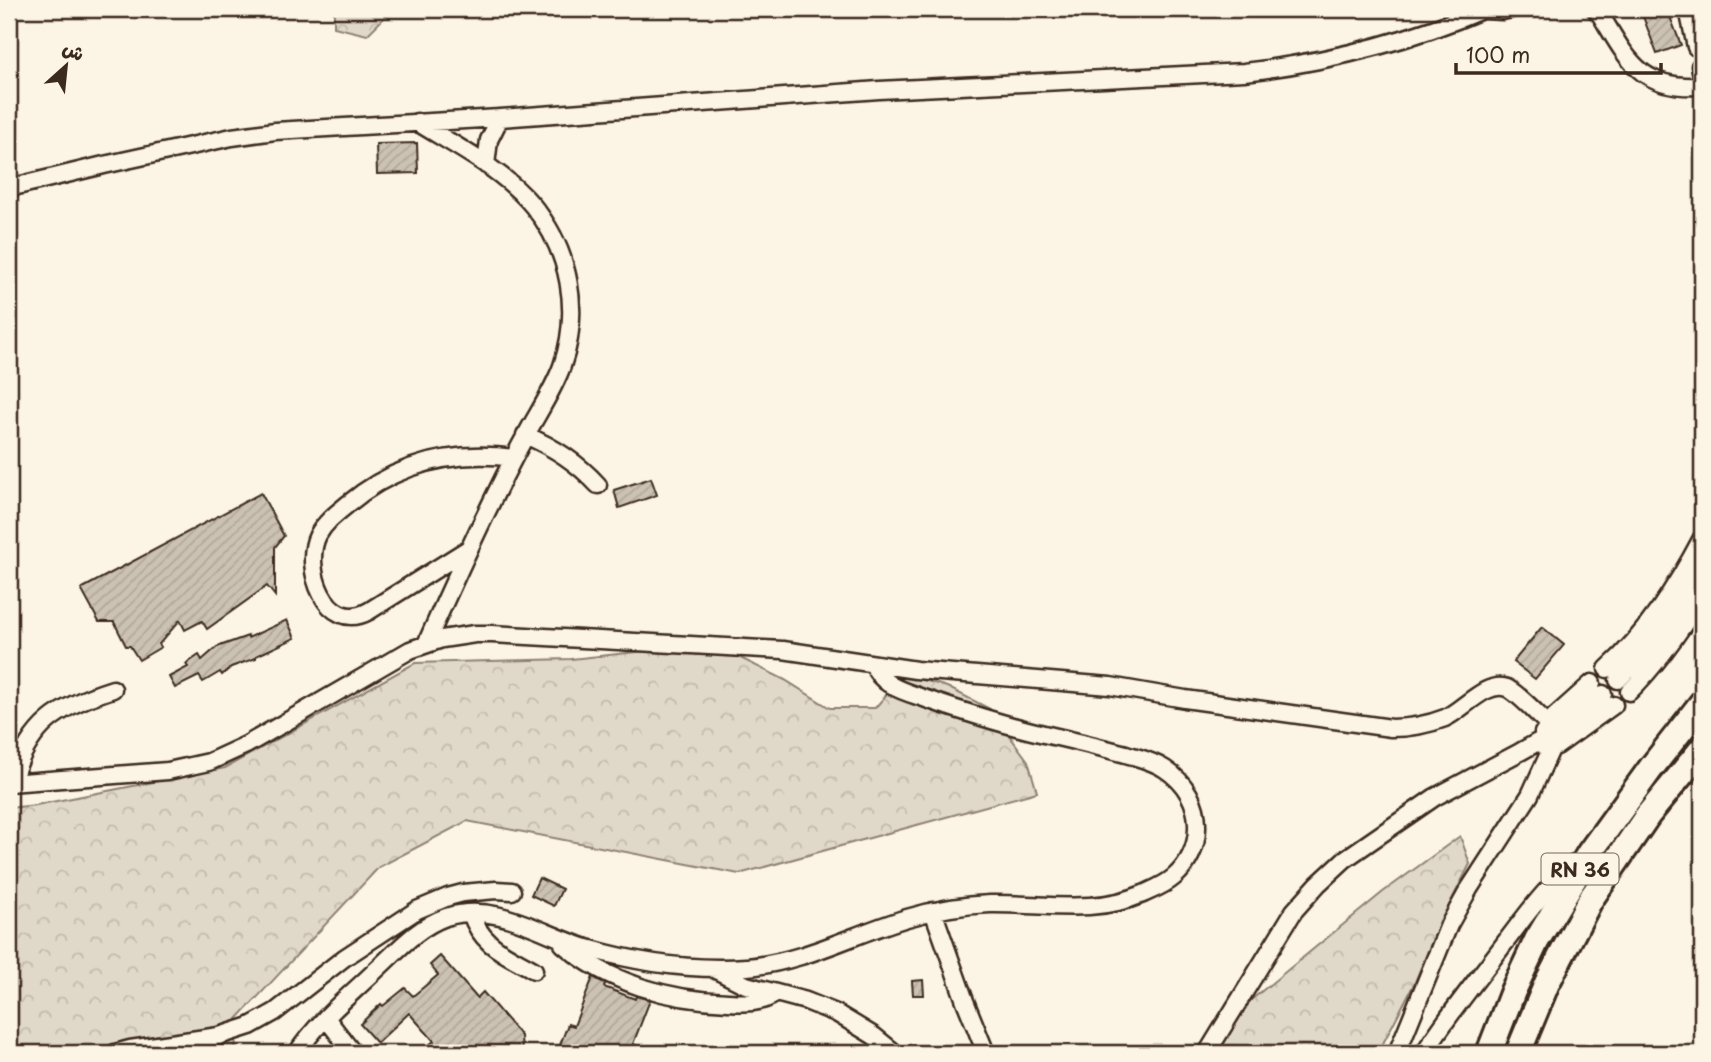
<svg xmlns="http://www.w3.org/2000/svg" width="1711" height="1062" font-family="'Playpen Sans','Playpen Sans Arabic',sans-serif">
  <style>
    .forest { fill: url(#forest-crowns); stroke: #8e8173; stroke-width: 2 }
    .building { fill: url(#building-hatch); stroke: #3b2a1e; stroke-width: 2 }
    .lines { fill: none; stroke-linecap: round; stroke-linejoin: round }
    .minor-casing { stroke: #3b2a1e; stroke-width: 21 }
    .highway-casing { stroke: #3b2a1e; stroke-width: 30 }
    .minor { stroke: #fcf5e5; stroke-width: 16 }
    .highway { stroke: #fcf5e5; stroke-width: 24 }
    .labels { text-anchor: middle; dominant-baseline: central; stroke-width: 5; stroke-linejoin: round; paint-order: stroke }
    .shield { fill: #fcf5e5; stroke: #75675a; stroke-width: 2 }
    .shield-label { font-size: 19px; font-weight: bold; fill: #3b2a1e }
  </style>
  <defs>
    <pattern id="forest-crowns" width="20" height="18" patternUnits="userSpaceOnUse" patternTransform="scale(1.75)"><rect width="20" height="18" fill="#e0d8c8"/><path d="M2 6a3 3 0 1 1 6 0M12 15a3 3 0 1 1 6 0" fill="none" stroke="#c1baab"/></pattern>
    <pattern id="building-hatch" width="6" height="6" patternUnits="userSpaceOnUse" patternTransform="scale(1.75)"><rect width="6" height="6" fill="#ccc2b3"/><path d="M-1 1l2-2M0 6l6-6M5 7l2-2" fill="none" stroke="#b0a79a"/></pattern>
  </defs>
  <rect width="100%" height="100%" fill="#fcf5e5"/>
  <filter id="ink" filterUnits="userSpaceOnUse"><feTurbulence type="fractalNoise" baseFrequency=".0143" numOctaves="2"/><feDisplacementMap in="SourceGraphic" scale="14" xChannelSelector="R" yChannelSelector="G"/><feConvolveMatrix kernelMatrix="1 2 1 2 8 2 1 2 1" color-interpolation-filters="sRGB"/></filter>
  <g filter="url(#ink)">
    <path class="forest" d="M334 9H393L367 35 334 27Z
      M712 644 785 680 830 708H875L904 674 947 687 990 709 1028 761 1037 792 739 874 467 821 379 867 237 1019 235 1053H9V808L36 805 225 768 415 663 571 659Z
      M1460 836 1470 864 1438 927 1415 982 1378 1053H1215L1240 1009 1383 892Z"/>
    <path class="building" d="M1648 9H1667L1681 45 1657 54 1641 11Z
      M417 143 418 173 377 174 376 144Z
      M651 478 657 495 619 508 614 490Z
      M261 493 284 536 275 547V596L267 586 207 629 202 621 185 630 180 620 159 644 161 647 139 660 130 646H126L114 622H99L81 589Z
      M287 620 295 638 256 656V658L231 667 222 675 220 672 203 682 199 676 175 688 169 677 188 667 186 664 199 655 202 660 217 647 248 636V638Z
      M1542 627 1564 645 1535 679 1513 662Z
      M539 878 562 889 554 906 531 895Z
      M440 956 477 998 483 992 521 1036 522 1053H436L429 1045 434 1041 409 1013 377 1043 360 1024 381 1004 383 1006 405 988 413 996 438 975 430 965Z
      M593 977 605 984 604 987 635 999 636 996 650 1000 633 1044 653 1053H557L568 1024 574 1026Z
      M923 980 924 995H913L912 981Z"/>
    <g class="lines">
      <defs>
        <path id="minor" d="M1595 9 1600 14C1628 60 1640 90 1702 86
          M1688 9 1696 47
          M1482 10 1502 11 1512 9
          M1700 66 1702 76
          M417 122C457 147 502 169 533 206 570 251 581 311 562 366 553 391 537 414 525 437 516 453 508 469 500 485 474 537 450 590 426 644
          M486 165 489 140 500 118
          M9 188 104 165 232 137 275 131 500 118 879 90 1244 72C1328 62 1407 42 1484 9
          M525 435C554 447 578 463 598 485
          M468 549 369 611C326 635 302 567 318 535 325 522 337 513 348 504 396 464 452 450 514 458
          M1607 669C1648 632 1676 587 1702 538
          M1618 680C1652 648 1678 607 1702 566
          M1629 692C1658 664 1681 630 1702 596
          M1543 733 1554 717 1592 683
          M1544 746 1552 747 1557 746 1614 705
          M9 783 168 771 209 762 246 745 410 650 442 639 475 634H492L783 650 916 670 1110 686 1185 699 1391 728C1409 728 1427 725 1445 718 1463 710 1487 680 1507 688 1518 693 1538 715 1548 724
          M12 783C28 725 59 706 113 689
          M933 911 965 1001 986 1053
          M471 913C481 946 506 954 534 970
          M563 944C608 983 670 1000 728 1002 745 1003 761 1004 775 994
          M714 969 746 985 806 1001 836 1013 874 1036 895 1053
          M326 1018 353 1053
          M115 1053 130 1049 219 1036 250 1026 275 1012 344 958 417 910 448 897 463 893 496 890 512 891
          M297 1053C317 1022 348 997 374 972 396 952 417 927 446 917 496 901 541 934 587 948 639 963 693 971 747 967 804 962 853 934 907 918 934 910 962 905 990 904 1042 903 1094 915 1143 894 1154 889 1165 885 1174 877 1188 865 1197 847 1197 828 1198 804 1185 782 1165 769 1153 761 1139 758 1126 754 1099 747 1071 740 1044 734 1005 725 967 713 929 700 907 692 882 688 873 664
          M1207 1053 1294 911 1318 884 1345 859 1435 797 1520 752 1557 731 1603 694
          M1397 1053 1449 925 1469 889 1530 795 1552 747
          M1424 1053C1448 1015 1477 980 1504 944 1527 914 1549 882 1580 860"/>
        <path id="highway" d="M1489 1053 1513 991 1537 940 1590 852 1651 768 1702 703
          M1518 1053 1547 983 1590 900 1648 815 1702 749"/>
      </defs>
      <use href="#minor" class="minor-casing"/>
      <use href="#highway" class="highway-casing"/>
      <use href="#minor" class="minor"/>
      <use href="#highway" class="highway"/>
    </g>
  </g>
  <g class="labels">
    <rect class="shield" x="1541.5" y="853.5" width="77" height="31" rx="5"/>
    <g class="shield-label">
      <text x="1580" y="869">RN 36</text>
    </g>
  </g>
  <rect width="1711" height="1062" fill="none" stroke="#fcf5e5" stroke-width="35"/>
  <rect x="18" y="18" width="1676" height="1027" fill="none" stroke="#3b2a1e" stroke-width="2.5" filter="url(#ink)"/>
  <g transform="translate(66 66) rotate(27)" stroke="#fcf5e5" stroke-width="5" paint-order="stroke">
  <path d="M0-5L12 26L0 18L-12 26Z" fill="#3b2a1e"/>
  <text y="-10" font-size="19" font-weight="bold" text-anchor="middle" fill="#3b2a1e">ش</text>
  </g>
  <path d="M1456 63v10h205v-10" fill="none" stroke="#3b2a1e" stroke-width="3.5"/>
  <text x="1466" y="63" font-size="21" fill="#3b2a1e" stroke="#fcf5e5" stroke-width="5" paint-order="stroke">100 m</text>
</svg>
